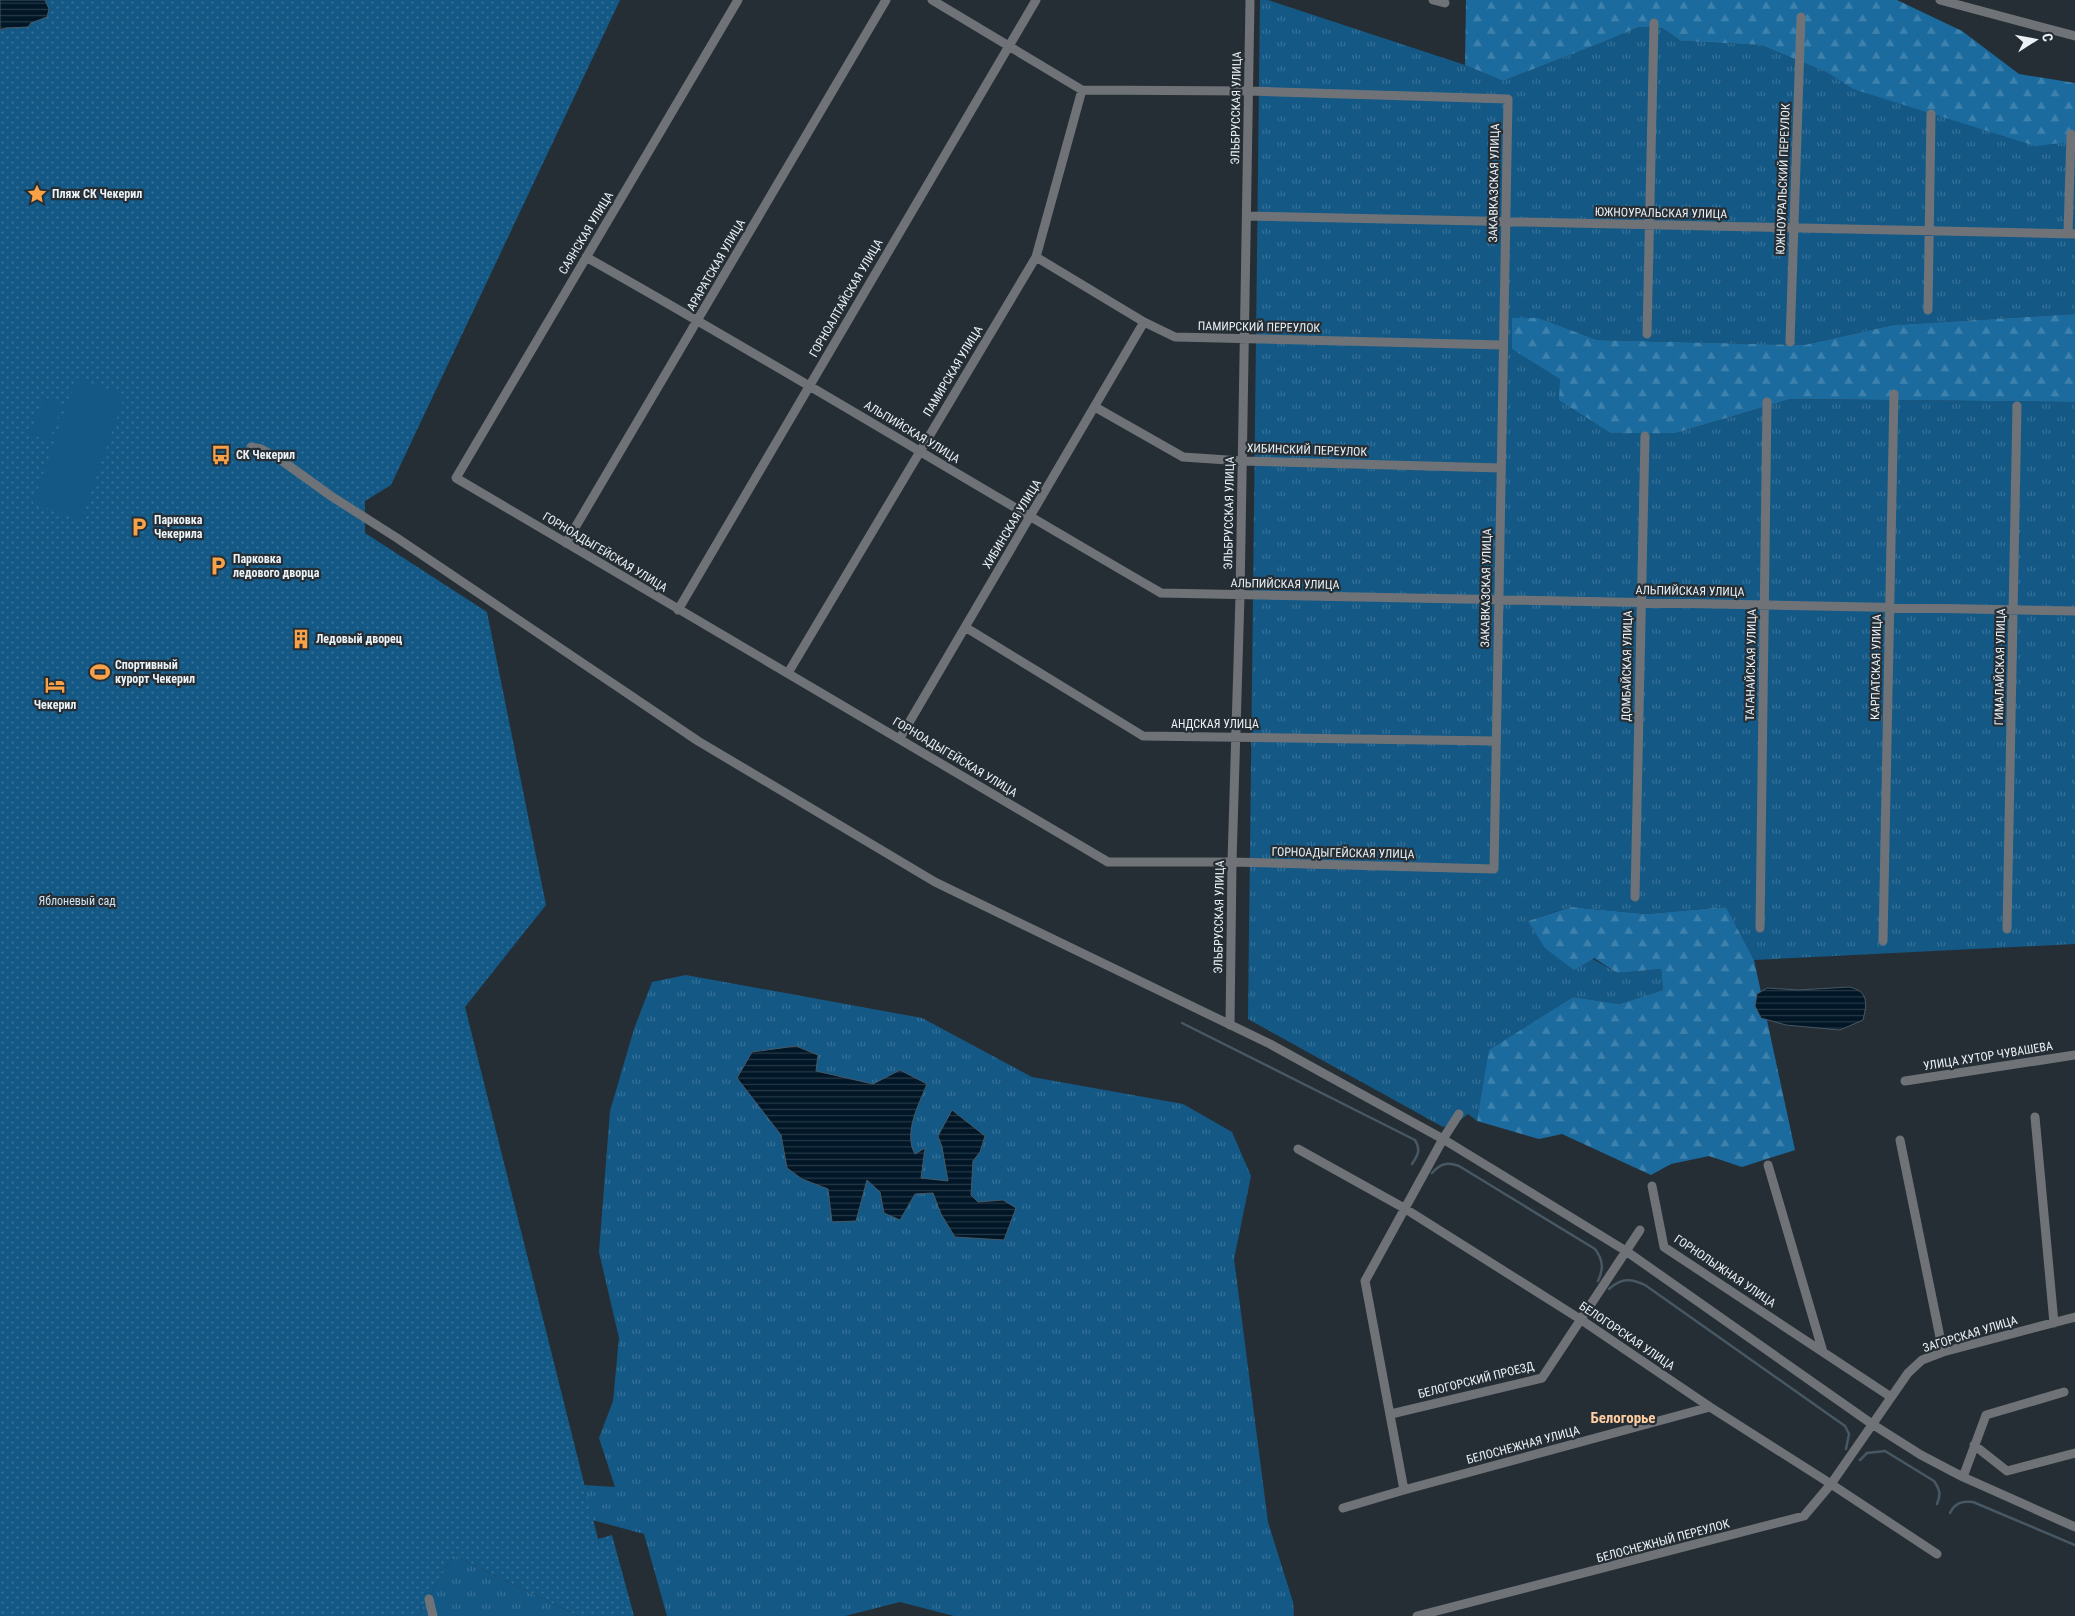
<svg xmlns="http://www.w3.org/2000/svg" width="2075" height="1616" font-family="'Roboto Condensed',sans-serif">
  <style>
    .grass { fill: url(#grass-tufts) }
    .forest { fill: url(#forest-firs) }
    .park { fill: url(#park-dots) }
    .pitch { fill: #145986 }
    .water { fill: url(#water-rules); stroke: #475864 }
    .lines { fill: none; stroke-linecap: round; stroke-linejoin: round }
    .stream { stroke: #475864; stroke-width: 2.5 }
    .minor { stroke: #6f7377; stroke-width: 9 }
    .labels { text-anchor: middle; dominant-baseline: central; stroke-width: 4.5; stroke-linejoin: round; paint-order: stroke }
    .street-label { font-size: 12px; fill: #ebf1f5; stroke: #252e35 }
    .poi-label { font-size: 12px; font-weight: bold; fill: #ebf1f5; stroke: #252e35; text-anchor: start }
    .park-label { font-size: 12px; fill: #d0e2f1; stroke: #252e35 }
    .quarter-label { font-size: 15px; font-weight: bold; fill: #fecda1; stroke: #252e35 }
  </style>
  <defs>
    <pattern id="grass-tufts" width="24" height="20" patternUnits="userSpaceOnUse" patternTransform="scale(1.25)"><rect width="24" height="20" fill="#145986"/><path d="M3 7l-1-3M5 7V3M7 7l1-3M15 17l-1-3M17 17v-4M19 17l1-3" fill="none" stroke="#367198"/></pattern>
    <pattern id="forest-firs" width="22" height="20" patternUnits="userSpaceOnUse" patternTransform="scale(1.25)"><rect width="22" height="20" fill="#1c6b9f"/><path d="M5 1l3.5 6h-7zM16 11l3.5 6h-7z" fill="#3d81ad"/></pattern>
    <pattern id="park-dots" width="8" height="8" patternUnits="userSpaceOnUse" patternTransform="scale(1.25)"><rect width="8" height="8" fill="#145986"/><path d="M2 2h.1M6 6h.1" fill="none" stroke="#367198" stroke-width="1.8" stroke-linecap="round"/></pattern>
    <pattern id="water-rules" width="6" height="5" patternUnits="userSpaceOnUse" patternTransform="scale(1.25)"><rect width="6" height="5" fill="#011626"/><path d="M0 2.5h6" fill="none" stroke="#263846"/></pattern>
  </defs>
  <rect width="100%" height="100%" fill="#252e35"/>
  <path class="grass" d="M1260 0H1268L1465 65 1503 81 1601 43 1639 27 1662 28 1681 41 1761 45 1826 72 1853 89 2075 141V314L1893 325 1804 345 1597 340 1539 318H1513L1512 349 1676 433 1791 399 2075 402V944L1754 960 1726 907 1646 914 1570 907 1528 921 1617 973 1661 969 1663 990 1619 1004 1573 997 1490 1050 1477 1121 1468 1114 1455 1124 1443 1127 1248 1019Z
    M686 975 922 1018 1032 1077 1183 1104 1232 1132 1251 1176 1234 1259 1268 1522 1293 1602 1294 1616H954L900 1602 845 1616H667L644 1534 537 1505 536 1482 615 1487 599 1438 613 1401 619 1338 599 1252 610 1111 634 1029 652 982Z
    M453 1555 578 1616H418Z"/>
  <path class="forest" d="M1466 0H1897L1962 31 2019 74 2075 83V141L2036 146 1853 89 1826 72 1761 45 1681 41 1662 28 1639 27 1601 43 1503 81 1465 65Z
    M2075 314V402L1791 399 1676 433H1611L1559 400 1560 379 1512 349V318H1539L1597 340 1804 345 1893 325Z
    M1571 907 1646 914 1726 907 1754 960 1795 1150 1742 1167 1709 1156 1671 1164 1651 1175 1562 1134 1539 1139 1477 1121 1489 1050 1573 997 1619 1004 1663 990 1661 969 1617 973 1594 958 1574 970 1545 948 1528 921Z"/>
  <path class="park" d="M0 0H620L391 485 365 501V533L487 612 546 905 465 1007 598 1539 612 1535 634 1616H578L453 1555 418 1616H0Z"/>
  <path class="pitch" d="M77 378 125 395 81 520 33 503Z
    M44 397 63 404 49 441 30 434Z"/>
  <path class="water" d="M0 0H45L49 9 47 17 31 23 28 27 6 28 0 30Z
    M1849 987C1869 991 1867 1004 1863 1020L1840 1030 1786 1025 1761 1018 1755 1006 1757 994 1767 988 1799 990Z
    M796 1046 818 1055 816 1071 873 1084 900 1070 927 1084C919 1104 903 1133 915 1154L925 1148 921 1178 948 1181 942 1147 938 1136 952 1110 985 1136 980 1152 973 1161 971 1195 978 1202 1003 1200 1016 1208 1004 1240 955 1237 941 1214 933 1193 915 1194 900 1220 884 1213 880 1192 867 1180 856 1221 832 1222 828 1189 802 1179 787 1168 781 1135 737 1078 752 1052Z"/>
  <g class="lines">
    <path class="stream" d="M1182 1023 1415 1140C1421 1150 1418 1155 1412 1164
      M1432 1173C1441 1163 1447 1162 1459 1166L1595 1249C1603 1260 1604 1268 1598 1281
      M1609 1289C1621 1278 1631 1278 1645 1285L1845 1426 1849 1434 1846 1449
      M1860 1460 1867 1453 1885 1451 1934 1481C1940 1490 1941 1494 1937 1504
      M1950 1513C1955 1503 1961 1501 1973 1502L2075 1545"/>
    <path class="minor" d="M738 0 456 478 1108 862H1232L1494 869 1508 99 1249 91 1082 90 932 0
      M1433 0 1445 3
      M1940 0 2075 36
      M1247 216 2075 234
      M2068 234 2071 134
      M586 257C780 366 969 482 1161 593L2075 611
      M1036 257 1144 322 1175 337 1503 345
      M1928 310 1931 114
      M1647 334 1654 23
      M1790 342 1801 17
      M1095 407 1183 457 1242 461 1501 468
      M251 447 261 449 281 460 331 496 397 538 698 741 935 882 1270 1044 1443 1139 1626 1251 1872 1424 1921 1455 1963 1477 2075 1527
      M566 543 886 0
      M678 610 1036 0
      M965 627 1143 736 1496 741
      M788 673 1036 257 1082 90
      M900 738 1144 322
      M1635 897 1645 436
      M1760 928 1767 402
      M2007 929 2017 406
      M1883 941 1894 394
      M1230 1025 1232 862 1240 596 1250 0
      M1905 1081 2075 1055
      M2035 1117 2054 1323
      M1900 1140 1943 1352
      M1298 1149 1404 1208 1580 1319 1710 1407 1831 1484 1937 1554
      M1768 1165 1823 1352
      M1652 1186 1664 1247 1891 1397
      M1391 1414 1542 1378 1640 1230
      M1974 1445 2007 1471 2075 1453
      M1963 1477 1986 1415 2064 1392
      M1404 1490 1365 1281 1443 1139 1459 1114
      M1343 1508 1404 1490 1710 1407
      M429 1599 433 1616
      M1417 1616 1804 1516 1831 1484 1908 1373 1922 1360 1943 1352 2075 1317"/>
  </g>
  <defs>
    <symbol id="sight-bare" viewBox="-9 -9 18 18"><path d="M0-6L1.8-2.2L6-1.7L2.9 1.2L3.7 5.4L0 3.3L-3.7 5.4L-2.9 1.2L-6-1.7L-1.8-2.2Z" fill="#f7a149" stroke="#252e35" stroke-width="2.5" paint-order="stroke"/></symbol>
    <symbol id="bus-bare" viewBox="-9 -9 18 18"><path d="M-5-6H5V4H4V6H2V4H-2V6H-4V4H-5ZM-3.5-4V0h7V-4ZM-3.5 1.2v1.5H-2V1.2ZM2 1.2v1.5H3.5V1.2Z" fill="#f7a149" stroke="#252e35" stroke-width="2.5" paint-order="stroke"/></symbol>
    <symbol id="parking-bare" viewBox="-9 -9 18 18"><path d="M-3.5-5.5H1a3.5 3.5 0 0 1 0 7H-1V5.5H-3.5ZM-1-3.4V-.6H.8a1.4 1.4 0 0 0 0-2.8Z" fill="#f7a149" stroke="#252e35" stroke-width="2.5" paint-order="stroke"/></symbol>
    <symbol id="building-bare" viewBox="-9 -9 18 18"><path d="M-4-6H4V6H1V3H-1V6H-4ZM-2.5-4.3h1.7v1.8h-1.7ZM.8-4.3h1.7v1.8H.8ZM-2.5-1h1.7V.8h-1.7ZM.8-1h1.7V.8H.8Z" fill="#f7a149" stroke="#252e35" stroke-width="2.5" paint-order="stroke"/></symbol>
    <symbol id="stadium-bare" viewBox="-9 -9 18 18"><path d="M0-5a6.5 5 0 1 0 0 10a6.5 5 0 1 0 0-10ZM-3.5-1.8h7v3.6h-7Z" fill="#f7a149" stroke="#252e35" stroke-width="2.5" paint-order="stroke"/></symbol>
    <symbol id="hotel-bare" viewBox="-9 -9 18 18"><path d="M-6-4.5h1.5V1H6V5H4.5V3h-9V5H-6ZM-4 0a1.8 1.8 0 1 1 3.6 0ZM.5 0V-2.5h3Q6-2.5 6 0Z" fill="#f7a149" stroke="#252e35" stroke-width="2.5" paint-order="stroke"/></symbol>
  </defs>
  <g fill-rule="evenodd">
    <use href="#sight-bare" x="23" y="180" width="28" height="28"/>
    <use href="#bus-bare" x="207" y="441" width="28" height="28"/>
    <use href="#parking-bare" x="125" y="513" width="28" height="28"/>
    <use href="#parking-bare" x="204" y="552" width="28" height="28"/>
    <use href="#building-bare" x="287" y="625" width="28" height="28"/>
    <use href="#stadium-bare" x="86" y="658" width="28" height="28"/>
    <use href="#hotel-bare" x="41" y="671" width="28" height="28"/>
  </g>
  <g class="labels">
    <g class="street-label">
      <text transform="translate(1236 108) rotate(-89)">ЭЛЬБРУССКАЯ УЛИЦА</text>
      <text transform="translate(1783 179) rotate(-88)">ЮЖНОУРАЛЬСКИЙ ПЕРЕУЛОК</text>
      <text transform="translate(1494 183) rotate(-89)">ЗАКАВКАЗСКАЯ УЛИЦА</text>
      <text transform="translate(1661 213) rotate(1)">ЮЖНОУРАЛЬСКАЯ УЛИЦА</text>
      <text transform="translate(586 233) rotate(-59)">САЯНСКАЯ УЛИЦА</text>
      <text transform="translate(716 265) rotate(-60)">АРАРАТСКАЯ УЛИЦА</text>
      <text transform="translate(846 298) rotate(-60)">ГОРНОАЛТАЙСКАЯ УЛИЦА</text>
      <text transform="translate(1259 327) rotate(1)">ПАМИРСКИЙ ПЕРЕУЛОК</text>
      <text transform="translate(953 371) rotate(-59)">ПАМИРСКАЯ УЛИЦА</text>
      <text transform="translate(912 432) rotate(31)">АЛЬПИЙСКАЯ УЛИЦА</text>
      <text transform="translate(1307 450) rotate(2)">ХИБИНСКИЙ ПЕРЕУЛОК</text>
      <text transform="translate(1229 513) rotate(-89)">ЭЛЬБРУССКАЯ УЛИЦА</text>
      <text transform="translate(1012 524) rotate(-59)">ХИБИНСКАЯ УЛИЦА</text>
      <text transform="translate(605 552) rotate(31)">ГОРНОАДЫГЕЙСКАЯ УЛИЦА</text>
      <text transform="translate(1285 584) rotate(1)">АЛЬПИЙСКАЯ УЛИЦА</text>
      <text transform="translate(1486 588) rotate(-89)">ЗАКАВКАЗСКАЯ УЛИЦА</text>
      <text transform="translate(1690 591) rotate(1)">АЛЬПИЙСКАЯ УЛИЦА</text>
      <text transform="translate(1751 665) rotate(-89)">ТАГАНАЙСКАЯ УЛИЦА</text>
      <text transform="translate(1627 666) rotate(-89)">ДОМБАЙСКАЯ УЛИЦА</text>
      <text transform="translate(1876 667) rotate(-89)">КАРПАТСКАЯ УЛИЦА</text>
      <text transform="translate(2000 667) rotate(-89)">ГИМАЛАЙСКАЯ УЛИЦА</text>
      <text x="1215" y="724">АНДСКАЯ УЛИЦА</text>
      <text transform="translate(955 757) rotate(31)">ГОРНОАДЫГЕЙСКАЯ УЛИЦА</text>
      <text transform="translate(1343 853) rotate(1)">ГОРНОАДЫГЕЙСКАЯ УЛИЦА</text>
      <text transform="translate(1219 917) rotate(-89)">ЭЛЬБРУССКАЯ УЛИЦА</text>
      <text transform="translate(1988 1056) rotate(-9)">УЛИЦА ХУТОР ЧУВАШЕВА</text>
      <text transform="translate(1725 1271) rotate(34)">ГОРНОЛЫЖНАЯ УЛИЦА</text>
      <text transform="translate(1970 1334) rotate(-17)">ЗАГОРСКАЯ УЛИЦА</text>
      <text transform="translate(1627 1336) rotate(34)">БЕЛОГОРСКАЯ УЛИЦА</text>
      <text transform="translate(1476 1380) rotate(-14)">БЕЛОГОРСКИЙ ПРОЕЗД</text>
      <text transform="translate(1523 1445) rotate(-15)">БЕЛОСНЕЖНАЯ УЛИЦА</text>
      <text transform="translate(1663 1541) rotate(-15)">БЕЛОСНЕЖНЫЙ ПЕРЕУЛОК</text>
    </g>
    <g class="poi-label">
      <text x="52" y="194">Пляж СК Чекерил</text>
      <text x="236" y="455">СК Чекерил</text>
      <text x="154" y="520">Парковка<tspan x="154" dy="14">Чекерила</tspan></text>
      <text x="233" y="559">Парковка<tspan x="233" dy="14">ледового дворца</tspan></text>
      <text x="316" y="639">Ледовый дворец</text>
      <text x="115" y="665">Спортивный<tspan x="115" dy="14">курорт Чекерил</tspan></text>
      <text x="55" y="705" text-anchor="middle">Чекерил</text>
    </g>
    <g class="park-label">
      <text x="77" y="901">Яблоневый сад</text>
    </g>
    <g class="quarter-label">
      <text x="1623" y="1418">Белогорье</text>
    </g>
  </g>
  <g transform="translate(2035 40) rotate(79)" stroke="#252e35" stroke-width="4" paint-order="stroke">
  <path d="M0-4L9 19L0 12L-9 19Z" fill="#ebf1f5"/>
  <text y="-8" font-size="14" font-weight="bold" text-anchor="middle" fill="#ebf1f5">С</text>
  </g>
</svg>
